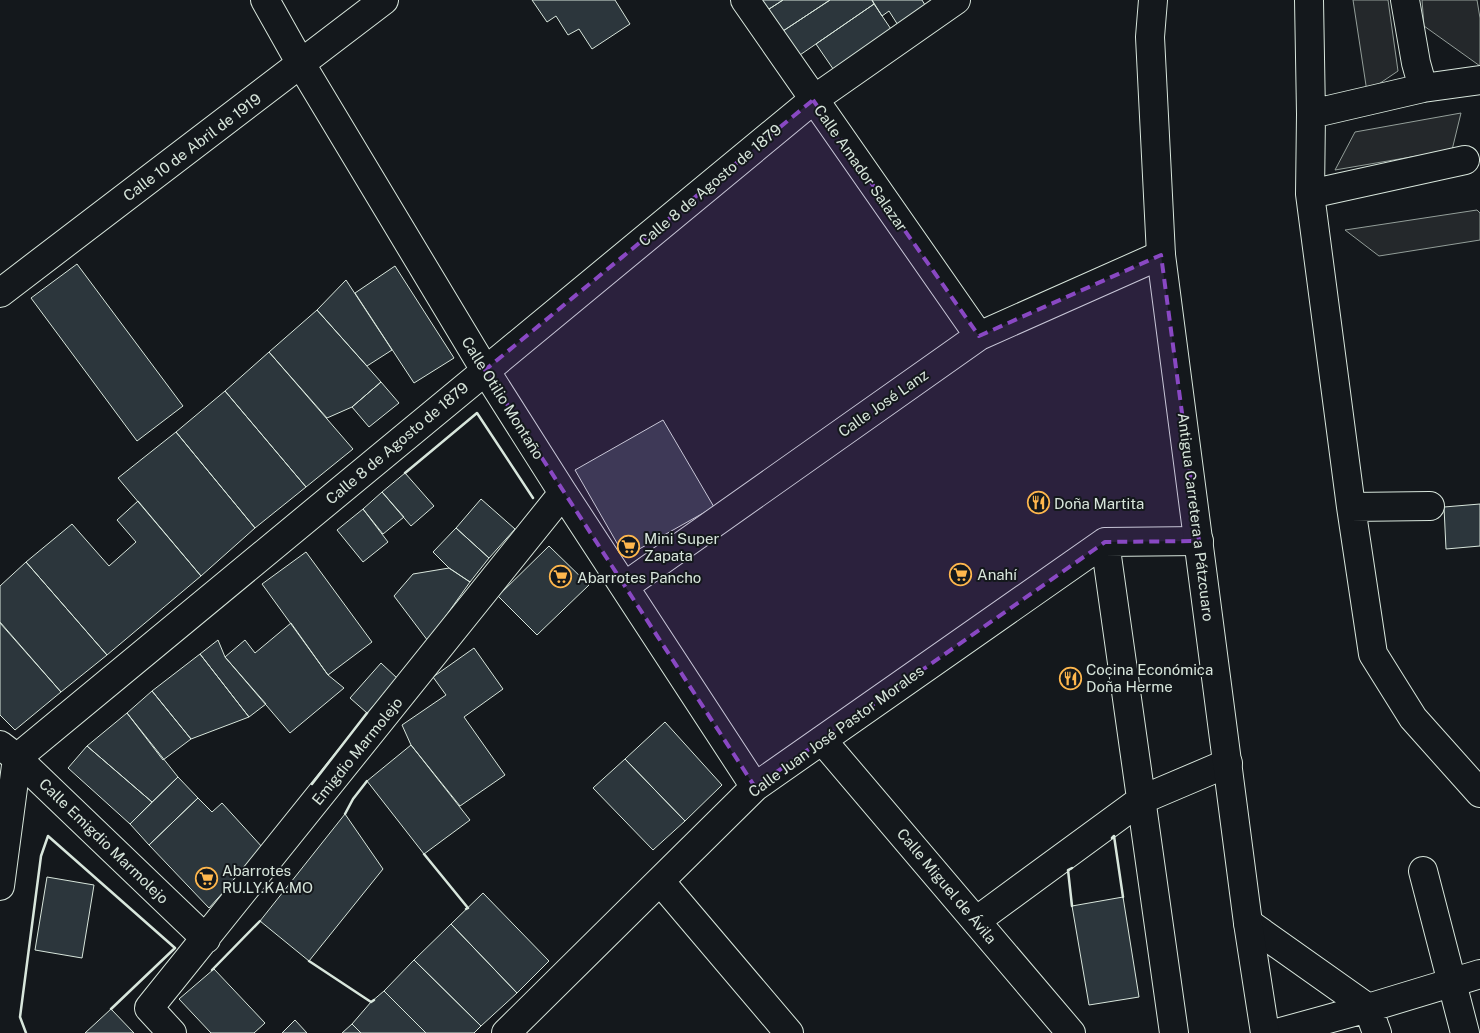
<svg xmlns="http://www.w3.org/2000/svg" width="1480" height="1033" font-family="'Public Sans',sans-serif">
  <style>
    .parking { fill: #24282b; stroke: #939e99 }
    .building { fill: #2c363c; stroke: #d8e6dc }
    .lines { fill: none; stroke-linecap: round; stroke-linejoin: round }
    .minor-casing { stroke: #d8e6dc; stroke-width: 30 }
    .major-casing { stroke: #d8e6dc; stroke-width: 30 }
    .minor { stroke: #14181c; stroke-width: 28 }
    .major { stroke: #14181c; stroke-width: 28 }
    .wall { stroke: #d8e6dc; stroke-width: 2.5 }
    .marked { fill: #8948c3; fill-opacity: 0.2; stroke: #8948c3; stroke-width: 4; stroke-dasharray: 10 6; stroke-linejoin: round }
    .labels { text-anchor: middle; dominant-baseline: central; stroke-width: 4; stroke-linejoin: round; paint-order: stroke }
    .street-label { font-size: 15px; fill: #d8e6dc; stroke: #14181c }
    .poi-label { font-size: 15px; fill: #d8e6dc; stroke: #14181c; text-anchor: start }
  </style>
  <rect width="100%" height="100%" fill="#14181c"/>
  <path class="parking" d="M1353 0H1388L1398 71 1367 92Z
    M1422 0H1477L1480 18V66L1424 26Z
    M1461 113 1452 150 1335 170 1355 132Z
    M1477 210 1480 213V240L1379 256 1345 230Z"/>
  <path class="building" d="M532 0H615L630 24 592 49 579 29 568 35 556 16 547 22Z
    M759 0H783L766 11Z
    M783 0H830L780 33 766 11Z
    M830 0H872L874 4 797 57 780 33Z
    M872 0H922L931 15 903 33 889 11 882 16Z
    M874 4 897 38 840 79 816 44Z
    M77 264 183 406 137 441 31 298Z
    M395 266 454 358 414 383 355 293Z
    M346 280 392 350 367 366 317 310Z
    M317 310 381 382 352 407 327 418 269 352Z
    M269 352 353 449 306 487 225 391Z
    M381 382 399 403 369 427 352 407Z
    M225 391 306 487 255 528 176 432Z
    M663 420 714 507 625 557 575 470Z
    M176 432 255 528 201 576 118 478Z
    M405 473 434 506 411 526 382 492Z
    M382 492 404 517 383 534 363 509Z
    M481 499 515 529 489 558 456 528Z
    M138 501 201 576 107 655 26 562 72 524 109 566 136 542 117 520Z
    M1480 504V546L1446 549 1444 507Z
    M363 509 388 542 363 562 337 530Z
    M456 528 489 558 470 582 449 568 433 552Z
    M549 546 589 585 537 635 498 596Z
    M306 552 372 642 328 675 262 584Z
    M26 562 107 655 61 692 0 622V586Z
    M449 568 470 582 428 641 394 596 413 574Z
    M0 623 61 692 15 730 0 715Z
    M291 623 328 675 344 688 290 733 225 657 245 640 255 653Z
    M218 640 225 657 266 704 249 717 200 654Z
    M474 648 503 689 464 717 505 775 460 806 411 745 402 725 446 695 433 677Z
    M200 654 249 717 191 739 152 691Z
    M381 663 398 679 367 713 350 698Z
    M152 691 191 739 163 760 127 713Z
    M127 713 178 777 152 802 87 746Z
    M665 722 722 785 685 821 625 759Z
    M411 745 470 820 424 854 367 781Z
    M87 746 152 802 130 824 68 768Z
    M625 759 685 821 653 850 593 788Z
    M178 777 198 798 149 845 130 824Z
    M198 798 212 812 222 803 263 848 209 908 149 845Z
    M345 814 383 869 309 961 260 921Z
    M47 877 94 885 82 958 35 950Z
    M483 893 549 961 517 993 451 924Z
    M1123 897 1139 997 1089 1005 1072 906Z
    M451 924 517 993 481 1026 414 960Z
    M414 960 481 1026 474 1033H426L384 991Z
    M214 969 265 1023 254 1033H211L179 999Z
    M384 991 426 1033H361L352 1024 371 1002Z
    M111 1009 134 1033H85Z
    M295 1020 307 1033H282Z
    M352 1024 361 1033H342Z"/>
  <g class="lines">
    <defs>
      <path id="minor" d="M265 0 301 64 485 370 563 493 755 787
        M745 0 979 336
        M1309 0 1311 114 1310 194 1351 507 1373 654 1413 718 1480 793
        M1405 0 1416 63 1423 88
        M1311 114 1423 88 1480 80
        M1310 194 1465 160
        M0 293 384 0
        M1351 507 1430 506
        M1105 542 1174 1033
        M1105 542 1199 541
        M625 586 979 336 1161 255
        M822 740 1071 1033
        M0 745 17 758 206 939
        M1423 871 1465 1033
        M660 881 789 1033
        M0 886 17 758 813 100 956 0
        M976 921 1141 800 1228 763
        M1248 923 1368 1008 1377 1033
        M172 1033 149 1008 563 493
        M506 1033 755 787 1105 542
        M1277 1033 1368 1008 1480 974"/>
      <path id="major" d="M1153 0 1150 37 1161 255 1248 923 1265 1033"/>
    </defs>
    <use href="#minor" class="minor-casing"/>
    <use href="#major" class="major-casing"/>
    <use href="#minor" class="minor"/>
    <use href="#major" class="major"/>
    <path class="wall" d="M405 473 477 413 533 498
      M312 784 367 713
      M345 814 353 799 367 781
      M1112 838 1114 836 1123 897
      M424 854 468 908 466 909
      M1072 868 1068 870 1072 906
      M309 961 371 1002 374 1000
      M212 970 260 921
      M26 1033 20 1017 41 856 48 836 175 948 111 1009"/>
  </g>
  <path class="marked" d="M813 100 979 336 1161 255 1199 541 1105 542 755 787 485 370Z"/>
  <defs>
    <symbol id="restaurant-ring" viewBox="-11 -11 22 22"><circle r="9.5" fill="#14181c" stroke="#ffb74d" stroke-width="1.5"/><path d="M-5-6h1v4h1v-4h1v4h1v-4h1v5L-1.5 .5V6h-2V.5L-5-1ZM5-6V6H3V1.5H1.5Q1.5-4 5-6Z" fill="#ffb74d"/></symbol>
    <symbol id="supermarket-ring" viewBox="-11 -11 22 22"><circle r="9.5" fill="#14181c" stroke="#ffb74d" stroke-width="1.5"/><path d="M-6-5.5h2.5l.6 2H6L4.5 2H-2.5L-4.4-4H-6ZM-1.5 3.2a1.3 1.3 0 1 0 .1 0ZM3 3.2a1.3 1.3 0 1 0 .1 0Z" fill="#ffb74d"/></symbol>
  </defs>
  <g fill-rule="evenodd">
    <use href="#restaurant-ring" x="1026" y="490" width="25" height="25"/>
    <use href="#supermarket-ring" x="616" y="534" width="25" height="25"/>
    <use href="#supermarket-ring" x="948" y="562" width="25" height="25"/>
    <use href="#supermarket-ring" x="548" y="564" width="25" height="25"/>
    <use href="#restaurant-ring" x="1058" y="666" width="25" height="25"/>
    <use href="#supermarket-ring" x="194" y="866" width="25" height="25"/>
  </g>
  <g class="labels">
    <g class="street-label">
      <text transform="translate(192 147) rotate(-37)">Calle 10 de Abril de 1919</text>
      <text transform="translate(861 168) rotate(55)">Calle Amador Salazar</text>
      <text transform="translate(710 185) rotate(-40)">Calle 8 de Agosto de 1879</text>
      <text transform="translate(503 398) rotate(58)">Calle Otilio Montaño</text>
      <text transform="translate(883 403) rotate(-35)">Calle José Lanz</text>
      <text transform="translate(397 443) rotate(-40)">Calle 8 de Agosto de 1879</text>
      <text transform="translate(1196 517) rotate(83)">Antigua Carretera a Pátzcuaro</text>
      <text transform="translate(836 731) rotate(-36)">Calle Juan José Pastor Morales</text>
      <text transform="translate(357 751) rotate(-51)">Emigdio Marmolejo</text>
      <text transform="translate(104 841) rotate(44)">Calle Emigdio Marmolejo</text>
      <text transform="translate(947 886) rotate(50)">Calle Miguel de Ávila</text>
    </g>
    <g class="poi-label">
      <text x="1054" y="503">Doña Martita</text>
      <text x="644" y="538">Mini Super<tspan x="644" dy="17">Zapata</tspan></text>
      <text x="977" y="574">Anahí</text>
      <text x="577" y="577">Abarrotes Pancho</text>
      <text x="1086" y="669">Cocina Económica<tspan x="1086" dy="17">Doña Herme</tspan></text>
      <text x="222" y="870">Abarrotes<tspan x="222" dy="17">RU.LY.KA.MO</tspan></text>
    </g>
  </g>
</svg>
